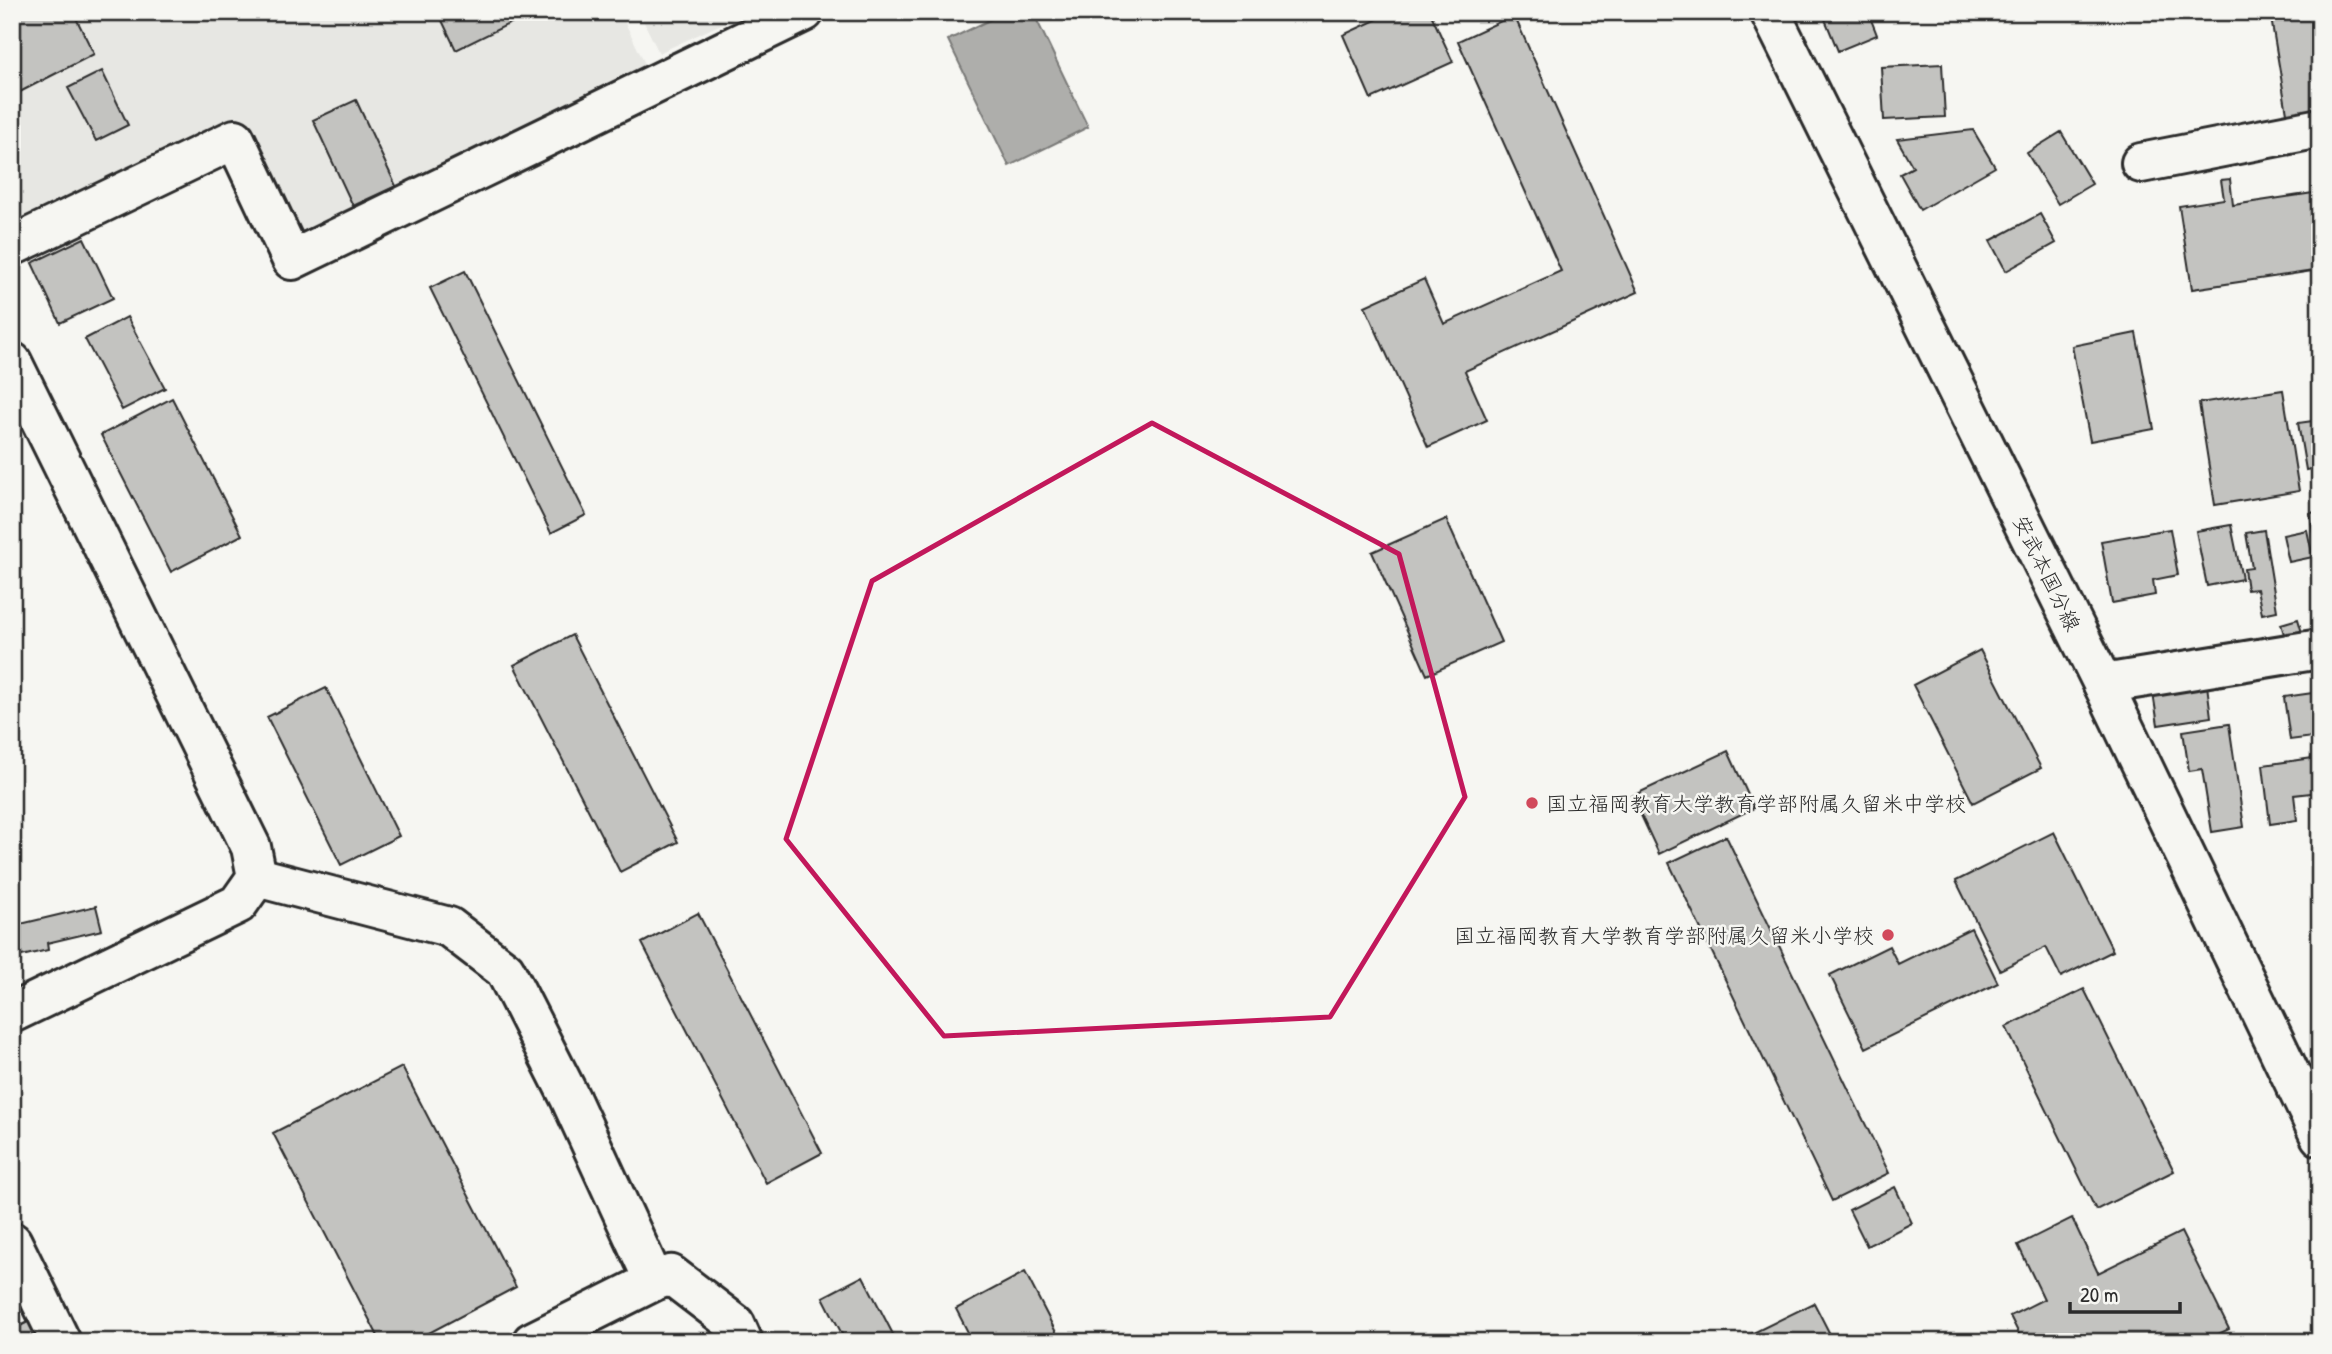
<svg xmlns="http://www.w3.org/2000/svg" width="2332" height="1354" font-family="'Patrick Hand','Klee One',sans-serif">
  <style>
    .built { fill: #e7e7e3 }
    .water { fill: #aeaeab; stroke: #7a7a78; stroke-width: 2 }
    .building { fill: #c3c3c0; stroke: #2b2b2b; stroke-width: 2 }
    .lines { fill: none; stroke-linecap: round; stroke-linejoin: round }
    .minor-casing { stroke: #2b2b2b; stroke-width: 44 }
    .tertiary-casing { stroke: #2b2b2b; stroke-width: 44 }
    .secondary-casing { stroke: #2b2b2b; stroke-width: 44 }
    .minor { stroke: #f6f6f2; stroke-width: 38 }
    .tertiary { stroke: #f6f6f2; stroke-width: 38 }
    .secondary { stroke: #f6f6f2; stroke-width: 38 }
    .marked { fill: none; stroke: #c2185b; stroke-width: 5; stroke-linejoin: round }
    .poi-dot { fill: #d1495b; stroke: #f6f6f2; stroke-width: 2.5 }
    .labels { text-anchor: middle; dominant-baseline: central; stroke-width: 5; stroke-linejoin: round; paint-order: stroke }
    .street-label { font-size: 21px; fill: #2b2b2b; stroke: #f6f6f2 }
    .poi-label { font-size: 21px; fill: #2b2b2b; stroke: #f6f6f2; text-anchor: start }
  </style>
  <rect width="100%" height="100%" fill="#f6f6f2"/>
  <filter id="ink" filterUnits="userSpaceOnUse"><feTurbulence type="fractalNoise" baseFrequency=".0143" numOctaves="2"/><feDisplacementMap in="SourceGraphic" scale="14" xChannelSelector="R" yChannelSelector="G"/><feConvolveMatrix kernelMatrix="1 2 1 2 8 2 1 2 1" color-interpolation-filters="sRGB"/></filter>
  <g filter="url(#ink)">
    <path class="built" d="M12 12H620L646 66 295 246 232 119 12 226Z
      M639 12H747L659 53Z"/>
    <path class="water" d="M1006 12H1033L1088 127 1009 166 948 40Z"/>
    <path class="building" d="M12 12H73L94 54 12 96Z
      M438 12H533L456 50Z
      M1393 12H1430L1453 62 1371 99 1343 35Z
      M1822 12H1868L1877 35 1838 51Z
      M2270 12H2320V120L2289 125Z
      M1514 15 1638 292 1465 371 1487 420 1428 447 1365 306 1424 279 1444 324 1561 271 1458 41Z
      M1942 64 1945 117 1884 120 1881 67Z
      M102 71 128 125 96 141 68 88Z
      M356 100 396 186 353 206 313 120Z
      M1973 130 1995 167 1920 210 1900 174 1913 167 1897 139Z
      M2061 132 2092 184 2058 204 2027 153Z
      M2230 179 2233 205 2320 192V270L2192 289 2179 206 2224 199 2221 180Z
      M2040 214 2056 243 2006 271 1990 241Z
      M84 238 113 298 60 323 32 263Z
      M465 271 586 515 551 533 430 288Z
      M127 317 165 388 122 410 85 339Z
      M2136 333 2154 429 2090 441 2072 346Z
      M2283 390 2299 491 2215 505 2199 403Z
      M172 398 242 535 171 572 101 435Z
      M2320 420V468L2306 470 2298 423Z
      M2320 511V574H2319L2310 513Z
      M1446 519 1501 642 1427 675 1372 552Z
      M2231 525 2242 579 2207 586 2196 531Z
      M2170 529 2178 575 2153 580 2155 595 2112 603 2101 541Z
      M2264 530 2277 611 2262 614 2257 589 2247 590 2244 569 2252 568 2246 533Z
      M2307 530 2313 557 2289 562 2283 535Z
      M2298 619 2305 643 2288 648 2281 624Z
      M572 635 678 842 620 872 514 665Z
      M1980 650 2041 768 1973 803 1913 685Z
      M2207 685 2211 717 2158 725 2153 693Z
      M326 688 399 836 341 865 267 717Z
      M2320 692V736L2290 740 2284 697Z
      M2229 724 2244 827 2212 832 2202 769 2189 771 2183 731Z
      M1728 751 1754 808 1659 854 1632 796Z
      M2320 757V792L2294 795 2297 820 2270 824 2263 765Z
      M2054 832 2113 951 2061 977 2046 947 2000 970 1956 881Z
      M1726 836 1889 1173 1832 1201 1669 863Z
      M96 906 102 930 47 943 48 950 13 958 12 926Z
      M698 913 822 1153 766 1183 642 943Z
      M1971 928 1998 983 1866 1048 1830 975 1889 946 1898 964Z
      M2084 989 2174 1171 2096 1210 2006 1027Z
      M402 1067 516 1287 412 1342H381L273 1133Z
      M1895 1187 1912 1223 1867 1246 1849 1210Z
      M2072 1218 2098 1273 2181 1232 2229 1329 2202 1342H2023L2010 1316 2044 1299 2018 1245Z
      M1025 1272 1061 1342H973L956 1309Z
      M863 1276 897 1342H846L823 1297Z
      M1814 1303 1834 1342 1737 1341Z
      M34 1319 44 1342H12V1330Z"/>
    <g class="lines">
      <defs>
        <path id="minor" d="M2141 163 2320 128
          M12 246 235 139 292 260 804 12
          M2103 684 2320 649
          M257 877 449 927 505 970 570 1098 654 1281
          M12 1242 61 1342
          M532 1342 654 1281 671 1275 735 1324 743 1342"/>
        <path id="tertiary" d="M12 362 251 847 257 877 238 904 12 1013"/>
        <path id="secondary" d="M1770 12 2103 684 2320 1136"/>
      </defs>
      <use href="#minor" class="minor-casing"/>
      <use href="#tertiary" class="tertiary-casing"/>
      <use href="#secondary" class="secondary-casing"/>
      <use href="#minor" class="minor"/>
      <use href="#tertiary" class="tertiary"/>
      <use href="#secondary" class="secondary"/>
    </g>
  </g>
  <path class="marked" d="M1152 423 1399 554 1465 797 1330 1017 944 1036 786 839 872 581Z"/>
  <g class="poi-dot">
    <circle cx="1532" cy="803" r="7"/>
    <circle cx="1888" cy="935" r="7"/>
  </g>
  <g class="labels">
    <g class="street-label">
      <text transform="translate(2047 573) rotate(64)">安武本国分線</text>
    </g>
    <g class="poi-label">
      <text x="1546" y="803">国立福岡教育大学教育学部附属久留米中学校</text>
      <text x="1874" y="935" text-anchor="end">国立福岡教育大学教育学部附属久留米小学校</text>
    </g>
  </g>
  <rect width="2332" height="1354" fill="none" stroke="#f6f6f2" stroke-width="42"/>
  <rect x="21" y="21" width="2290" height="1312" fill="none" stroke="#2b2b2b" stroke-width="2.5" filter="url(#ink)"/>
  <path d="M2070 1302v10h110v-10" fill="none" stroke="#2b2b2b" stroke-width="3.5"/>
  <text x="2080" y="1302" font-size="21" fill="#2b2b2b" stroke="#f6f6f2" stroke-width="5" paint-order="stroke">20 m</text>
</svg>
